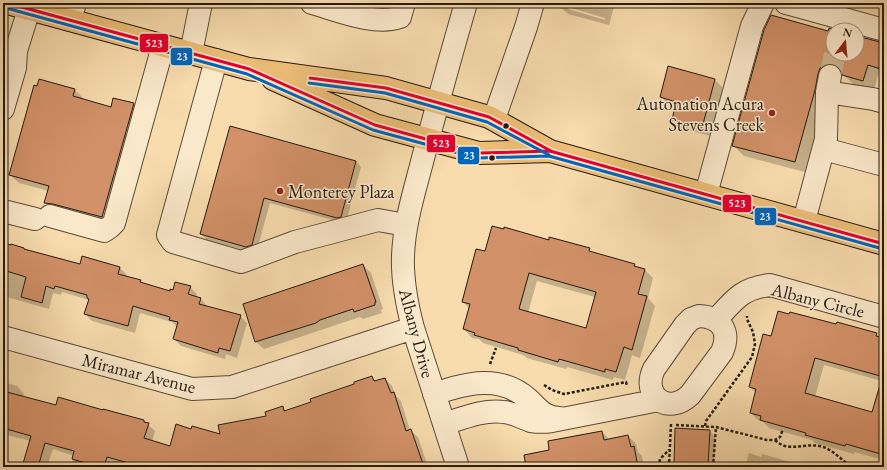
<svg xmlns="http://www.w3.org/2000/svg" width="887" height="470" font-family="'EB Garamond',serif">
  <style>
    .shadow { fill: #0003; fill-rule: evenodd }
    .building { fill: #d29168; stroke: #241a11; fill-rule: evenodd }
    .lines { fill: none; stroke-linecap: round; stroke-linejoin: round }
    .minor-tunnel { stroke: #ceb58f; stroke-width: 22; stroke-dasharray: 22 11; stroke-linecap: butt }
    .minor-casing { stroke: #594a38; stroke-width: 24 }
    .major-casing { stroke: #241a11; stroke-width: 24 }
    .path { stroke: #241a11; stroke-width: 2.5; stroke-dasharray: 3 2; stroke-linecap: butt }
    .minor { stroke: #fae8ca; stroke-width: 22 }
    .major { stroke: #ecbe77; stroke-width: 22 }
    .bus-1-casing { stroke: #fae8ca; stroke-width: 6 }
    .bus-2-casing { stroke: #fae8ca; stroke-width: 6 }
    .bus-1 { stroke: #e4002b; stroke-width: 3 }
    .bus-2 { stroke: #0065bd; stroke-width: 3 }
    .poi-dot { fill: #8f2418; stroke: #fae8ca; stroke-width: 1.5 }
    .bus-dot { fill: #241a11; stroke: #fae8ca; stroke-width: 1.5 }
    .labels { text-anchor: middle; dominant-baseline: central; stroke-width: 3; stroke-linejoin: round; paint-order: stroke }
    .poi-label { font-size: 18px; fill: #241a11; stroke: #fae8ca; text-anchor: end }
    .street-label { font-size: 18px; fill: #241a11; stroke: #fae8ca }
    .line-badge { stroke: #fae8ca; stroke-width: 1.5 }
    .badge-label { font-size: 11px; text-anchor: middle; font-weight: bold; fill: #fff }
  </style>
  <rect width="100%" height="100%" fill="#f8dcae"/>
  <filter id="stains"><feTurbulence type="fractalNoise" baseFrequency=".005" numOctaves="4"/><feColorMatrix values="0 0 0 0 .2 0 0 0 0 .09 0 0 0 0 .02 0 0 0 .5 -.17"/></filter>
  <radialGradient id="worn" r=".72"><stop offset=".6" stop-color="#630" stop-opacity="0"/><stop offset="1" stop-color="#630" stop-opacity=".3"/></radialGradient>
  <path class="shadow" d="M560 3H615L609 25 568 14 559 6ZM568 7 605 18V20L568 9Z
    M833 31V54H857V40L884 47V77L878 75 874 91 854 85 843 74 836 75 825 101 805 172 744 156 733 145 829 32Z
    M715 80 723 88 710 136 681 128 673 120 676 107 669 105 661 97Z
    M75 90 83 98V100L111 108 134 104 142 112 110 225 54 211 45 203 49 191 19 183 10 175Z
    M231 127 356 161 361 167 346 222 343 223 270 203 257 250 252 252 207 240 201 234Z
    M549 241 589 249 593 253 634 265 637 268 645 270 653 278 648 298 655 306 640 358 632 355 625 380 614 377 613 380 567 367 566 369 527 358 523 355 483 343 479 339 472 338 464 329 470 309 463 302 485 252ZM537 281 595 297 586 329 528 313Z
    M3 243 24 249 26 250 80 266 120 268 127 275 126 277 140 281 143 284 170 292 190 287 197 294 196 297 200 298 207 306V307L240 316 247 323 237 358 226 354 225 359 181 346 174 339 177 327 172 322 140 313 135 333 92 321 85 314 89 300 62 292 61 295 53 293 49 309 3 296Z
    M363 265 371 273 383 309 381 310 382 313 363 319 360 317 264 349 256 342Z
    M876 334 880 338 884 339V460L854 452V454L815 443 812 440 769 428 763 422 759 421 751 413 756 393 750 387 772 337ZM824 365 882 381 873 413 815 397Z
    M372 377 376 382 385 379 392 386 396 396 401 401 410 430 418 437 428 467H227L267 417 282 407 286 411 312 403Z
    M3 382 17 386 24 394 23 397 56 406 144 421 155 431 152 442 214 467H71L74 456 53 449 47 467H23L31 441 3 434Z
    M710 431 715 437 714 467H678L675 463Z
    M602 432 610 440 628 436 636 444 638 452 642 456 644 467H527L550 451Z
    M749 453 761 457 762 454 808 467V465L817 467H745Z
    M3 463 18 467H3Z"/>
  <path class="building" d="M771 15 828 31 829 28 835 30H833V54H857V36L884 43V70L868 65 863 81 842 75 838 67 833 64H826L820 68 818 74 815 90 795 162 732 146 764 30Z
    M668 66 715 79 702 128 672 120 676 102 660 97Z
    M39 79 75 89 73 96 111 107 113 98 134 103 102 217 53 204 44 203 49 186 9 175 34 85 37 86Z
    M230 126 356 161 341 217 337 218 264 198 252 245 246 247 200 234Z
    M492 226 504 229V227L549 240V237L590 248 589 251 635 264 634 266 645 269 638 294 647 296 632 350 624 347 616 372 605 369V372L559 359 558 362 518 350V348L474 335 475 333 463 329 470 304 462 302 476 249 485 251ZM529 273 596 292 586 328 519 309Z
    M3 243 11 245V244L24 248V249L80 264 82 256 120 267 118 274 141 280 140 282 170 291V289L173 290 175 282 191 286 188 294 201 298 199 304 241 315 230 351 219 348 218 353 173 339 178 322 169 320 170 317 163 315 133 306 128 326 84 314 89 299 87 298V295L55 286 54 289 46 286 42 303 21 297 26 277 3 270Z
    M363 264 376 302H375V305L354 312 353 309 320 320 316 323 255 342 243 304Z
    M778 311 789 314 790 312 836 324 837 322 877 333 876 336 884 338V377L815 358 805 393 872 412 880 385 884 386V455L846 444 845 446 805 435 806 433 760 420 761 416 750 413 756 389 749 387 763 334 771 336Z
    M372 376 374 381 385 378 391 393 394 392 406 431 411 429 424 467H143L107 457 104 467H99L72 459 74 451 45 443 38 467H22L31 436 3 428V391L56 405 58 397 103 410V409L144 420V422L149 423 144 438 170 446 176 424 191 429 192 426 220 434 218 425 266 416 265 412 283 406 284 411 311 402 310 399 354 384V382Z
    M675 428 710 430 708 466 674 464Z
    M602 431 604 440 628 435 631 447 634 446 638 467H526L524 455 549 450 548 441Z"/>
  <g class="lines">
    <path class="minor-tunnel" d="M830 76 835 54"/>
    <defs>
      <path id="minor" d="M312 3C337 10 375 26 400 17L404 3
        M786 3 884 30
        M70 20 75 3
        M191 53 201 3
        M216 60 168 235 173 242 241 262 295 242 378 220 406 225
        M827 92 873 99 884 102
        M3 109 15 68 16 51 29 9
        M494 119 526 27 533 3
        M824 149 884 165
        M706 194 752 26 763 3
        M3 211 35 219
        M50 216 104 231 110 227 114 223 163 46
        M804 221 826 139 827 92 830 76
        M699 316C721 317 731 331 722 352L690 395C668 416 641 396 654 369L685 325 691 319Z
        M716 320C734 300 742 288 770 285L884 317
        M3 337 192 389 232 387 413 328
        M434 394C466 383 500 374 528 399 539 409 543 417 559 418
        M444 424C463 418 484 409 504 412 514 413 522 418 531 421 538 422 545 422 552 421L659 400
        M458 467 413 328C407 305 402 281 403 256 404 223 415 190 423 158 437 106 451 55 466 3"/>
      <path id="major" d="M7 3 249 69 386 88 489 117 550 151 884 244
        M273 79 375 125 479 153 550 151"/>
    </defs>
    <use href="#minor" class="minor-casing"/>
    <use href="#major" class="major-casing"/>
    <path class="path" d="M490 364 496 348
      M544 385 552 390 564 394 626 382 627 386
      M676 425 716 427 767 440H775L780 437 783 429
      M705 426 706 421 752 357 755 344 753 332 747 319V316
      M775 440C788 453 803 443 820 446 832 449 841 459 851 467
      M659 467 660 459 669 450
      M669 467 671 424
      M713 467 716 427
      M874 467H884"/>
    <use href="#minor" class="minor"/>
    <use href="#major" class="major"/>
    <defs>
      <path id="bus-1" d="M7 3 249 69 375 125 455 147 479 153 550 151 884 244
        M310 78 386 88 489 117 551 151"/>
      <path id="bus-2" d="M6 8 247 74 373 130 454 152 479 158 549 156 883 249
        M309 83 385 93 487 122 549 155"/>
    </defs>
    <use href="#bus-1" class="bus-1-casing"/>
    <use href="#bus-2" class="bus-2-casing"/>
    <use href="#bus-1" class="bus-1"/>
    <use href="#bus-2" class="bus-2"/>
  </g>
  <g class="poi-dot">
    <circle cx="772" cy="113" r="4"/>
    <circle cx="280" cy="191" r="4"/>
  </g>
  <g class="bus-dot">
    <circle cx="506" cy="126" r="3.5"/>
    <circle cx="492" cy="158" r="3.5"/>
  </g>
  <g class="labels">
    <g class="poi-label">
      <text x="764" y="103">Autonation Acura<tspan x="764" dy="21">Stevens Creek</tspan></text>
      <text x="288" y="191" text-anchor="start">Monterey Plaza</text>
    </g>
    <g class="street-label">
      <text transform="translate(818 300) rotate(14)">Albany Circle</text>
      <text transform="translate(417 333) rotate(75)">Albany Drive</text>
      <text transform="translate(139 373) rotate(14)">Miramar Avenue</text>
    </g>
  </g>
  <g class="line-badge">
    <rect x="139" y="33" width="30" height="20" rx="4" fill="#e4002b"/>
    <rect x="170" y="47" width="23" height="19" rx="4" fill="#0065bd"/>
    <rect x="426" y="134" width="30" height="19" rx="4" fill="#e4002b"/>
    <rect x="457" y="146" width="23" height="19" rx="4" fill="#0065bd"/>
    <rect x="722" y="194" width="30" height="19" rx="4" fill="#e4002b"/>
    <rect x="754" y="207" width="23" height="19" rx="4" fill="#0065bd"/>
  </g>
  <g class="badge-label">
    <text x="154" y="47">523</text>
    <text x="182" y="60">23</text>
    <text x="441" y="147">523</text>
    <text x="469" y="159">23</text>
    <text x="737" y="207">523</text>
    <text x="765" y="220">23</text>
  </g>
  <rect width="887" height="470" fill="none" stroke="#f8dcae" stroke-width="16"/>
  <rect x="4" y="4" width="879" height="462" fill="none" stroke="#241a11" stroke-width="2"/>
  <rect x="8" y="8" width="871" height="454" fill="none" stroke="#241a11"/>
  <g transform="translate(845 42) rotate(16)"><circle r="19" fill="#fae8ca" stroke="#a49680"/>
  <path d="M0-3L7 15L0 10L-7 15Z" fill="#8f2418"/>
  <text y="-6" font-size="11" font-weight="bold" text-anchor="middle" fill="#241a11">N</text>
  </g>
  <rect width="100%" height="100%" filter="url(#stains)"/>
  <rect width="100%" height="100%" fill="url(#worn)"/>
</svg>
